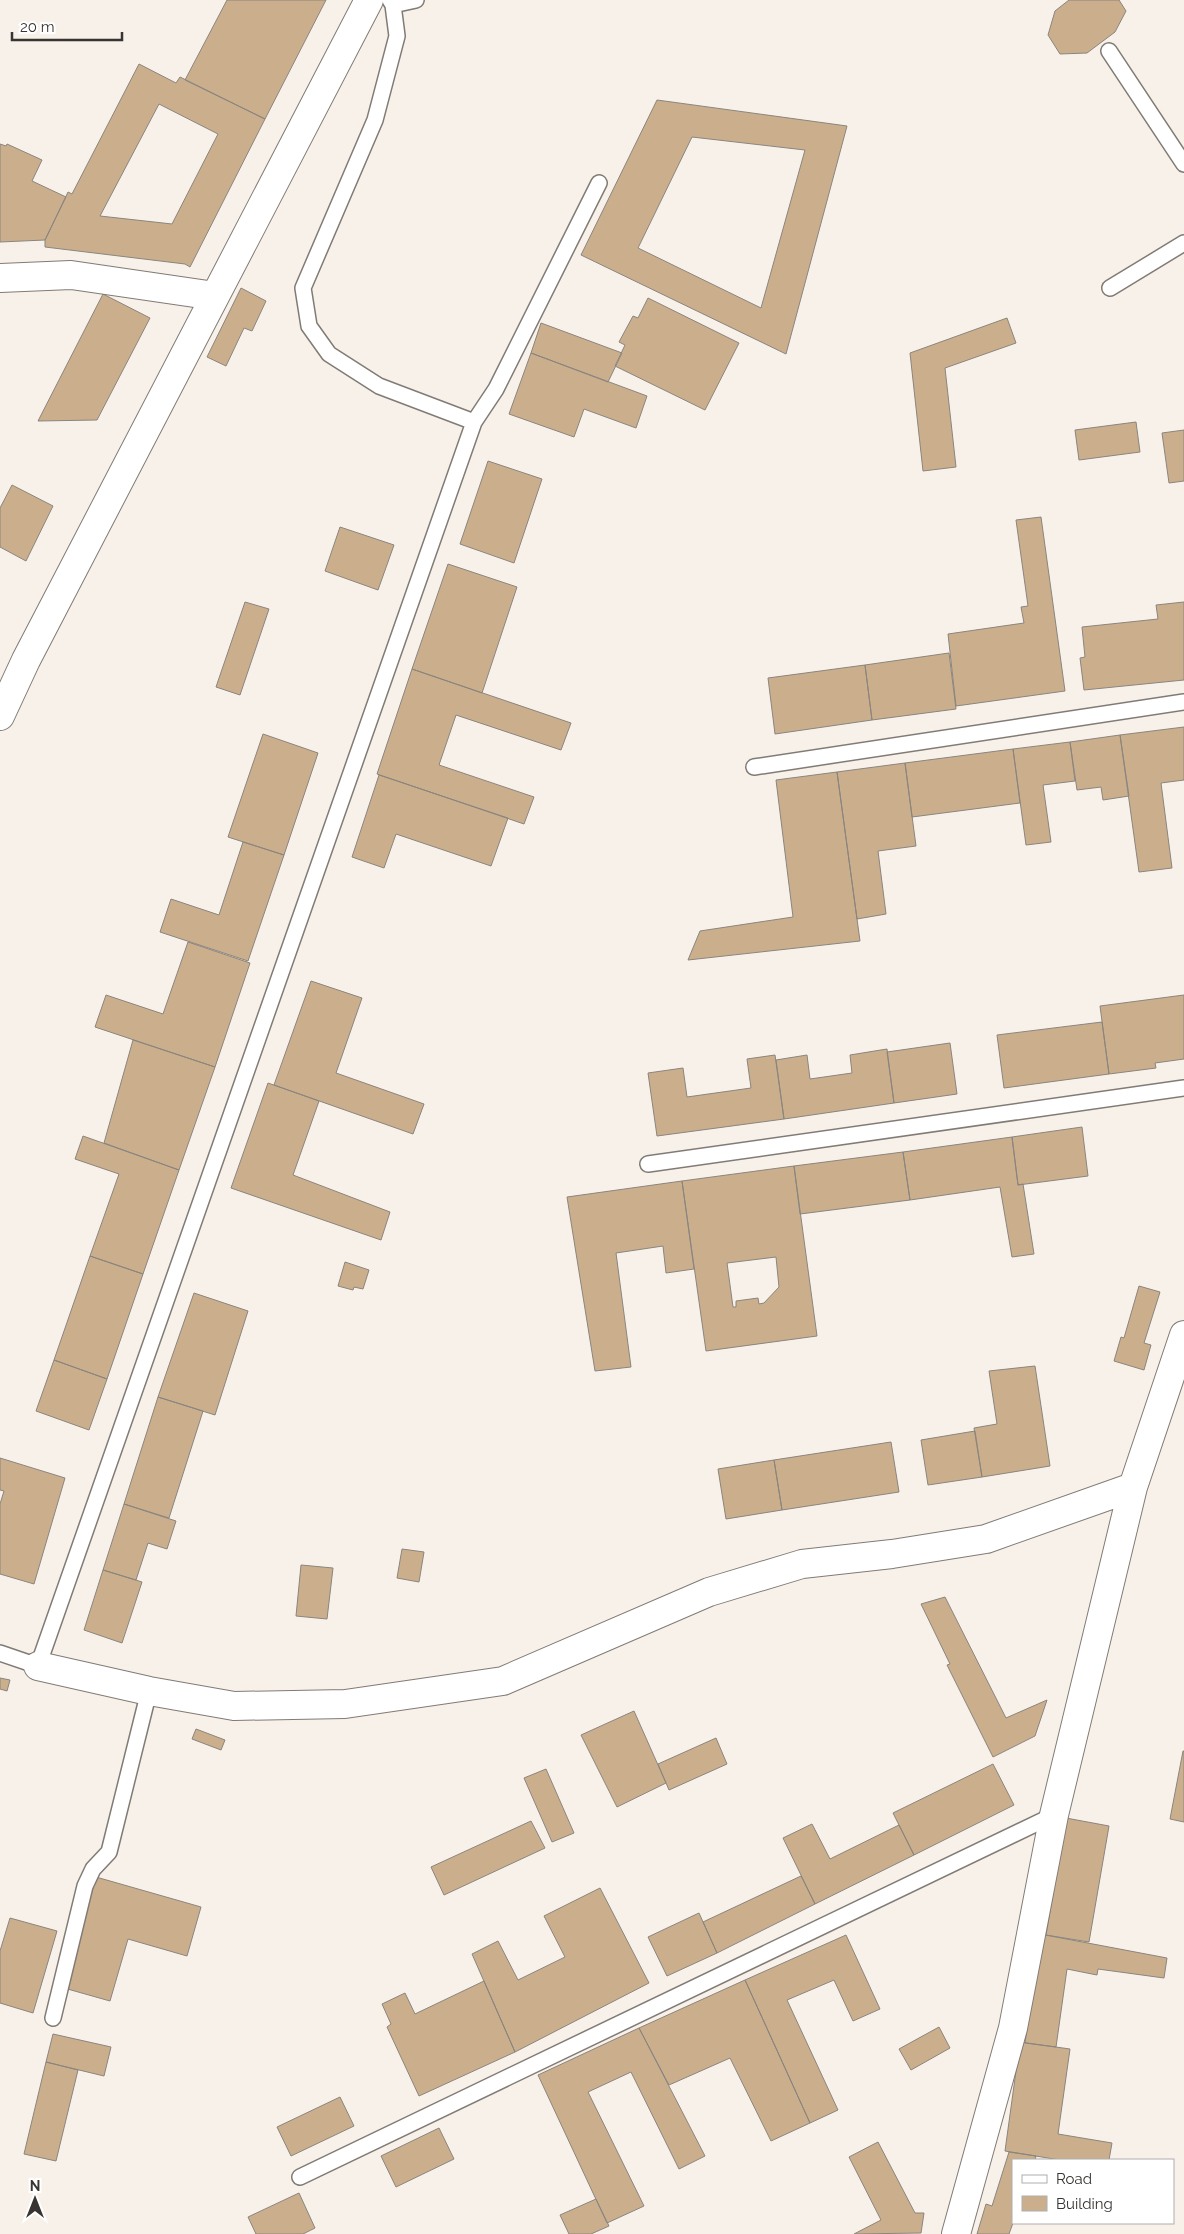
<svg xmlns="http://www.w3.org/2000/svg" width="1184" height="2234" font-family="Raleway,sans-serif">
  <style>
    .building { fill: #cbaf8d; stroke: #8a857e; fill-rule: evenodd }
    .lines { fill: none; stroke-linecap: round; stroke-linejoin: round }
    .lane-casing { stroke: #817b75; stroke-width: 18 }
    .street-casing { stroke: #817b75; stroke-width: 30 }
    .lane { stroke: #fff; stroke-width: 15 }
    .street { stroke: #fff; stroke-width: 28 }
  </style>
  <rect width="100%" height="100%" fill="#f8f1ea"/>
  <path class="building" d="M227 0H326L265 119 185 80Z
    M1069 0H1119L1126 11 1115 32 1087 53 1060 54 1048 35 1055 11Z
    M139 64 176 83 180 77 265 119 190 267 185 264 45 247V240L68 192 72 194ZM159 104 218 134 172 224 100 216Z
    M657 100 847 126 786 354 581 255ZM692 137 805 150 761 308 638 248Z
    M0 144 6 146 7 144 42 160 32 181 66 197 45 240 0 242Z
    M241 288 266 301 252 331 244 328 226 366 207 357Z
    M103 294 150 318 97 420 38 421Z
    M648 298 739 343 705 410 615 366 625 345 619 342 633 316 638 318Z
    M1007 318 1016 343 945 368 956 467 923 471 910 353Z
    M541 323 622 353 608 382 531 353Z
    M531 353 647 396 636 428 584 409 574 437 509 414Z
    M1136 422 1140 452 1079 460 1075 430Z
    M1184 430V481L1169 483 1162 433Z
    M488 461 542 479 514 563 460 544Z
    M12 485 53 506 26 561 0 547V508Z
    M1041 517 1065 691 956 706 948 634 1024 623 1021 607 1028 606 1016 520Z
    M340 527 394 545 378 590 325 571Z
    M448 564 517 587 482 693 412 669Z
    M245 602 269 609 240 695 216 687Z
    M1184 602V680L1084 690 1080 658 1085 657 1082 627 1158 619 1156 605Z
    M949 653 956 709 872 720 865 665Z
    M865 665 872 720 775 734 768 678Z
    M412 669 571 723 561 750 456 715 439 765 534 797 524 824 377 774Z
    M1184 727V780L1161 783 1172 868 1139 872 1120 735Z
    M263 734 318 753 284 855 228 837Z
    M1120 735 1129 796 1103 800 1101 787 1077 790 1070 742Z
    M1070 742 1075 781 1043 785 1051 842 1026 845 1013 749Z
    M1013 749 1020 803 912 817 905 763Z
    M905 763 916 846 878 851 886 914 857 919 837 772Z
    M837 772 860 941 688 960 700 931 793 917 776 780Z
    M379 775 508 818 491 866 396 834 384 868 352 857Z
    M243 842 284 855 248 961 160 932 171 899 219 915Z
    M188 942 250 963 215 1067 95 1027 106 995 163 1014Z
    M311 981 362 998 336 1073 424 1104 413 1134 274 1085Z
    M1184 995V1059L1155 1063 1156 1068 1109 1074 1100 1006Z
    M1102 1022 1109 1074 1004 1088 997 1035Z
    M133 1040 215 1067 179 1170 104 1143Z
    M950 1043 957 1094 894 1103 887 1052Z
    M887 1049 894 1103 784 1119 776 1060 807 1055 810 1079 852 1073 850 1055Z
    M775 1055 784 1119 657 1136 648 1073 683 1068 687 1097 751 1088 747 1059Z
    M268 1083 319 1101 293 1175 390 1212 381 1240 231 1188Z
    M1082 1127 1088 1176 1018 1185 1012 1137Z
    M83 1136 179 1170 143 1274 90 1256 119 1174 75 1159Z
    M1012 1137 1018 1185 1023 1184 1034 1254 1012 1257 1000 1187 910 1200 903 1152Z
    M903 1152 910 1200 800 1214 794 1166Z
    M794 1166 817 1336 706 1351 682 1181ZM776 1257 779 1287 764 1303 759 1304 758 1298 736 1301V1307H733L727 1263Z
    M682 1181 694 1269 666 1273 663 1246 616 1253 631 1367 595 1371 567 1197Z
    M90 1256 143 1274 107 1379 54 1360Z
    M345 1262 369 1270 363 1289 354 1287 353 1290 338 1286Z
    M1139 1286 1160 1292 1144 1343 1151 1345 1144 1370 1114 1361 1121 1337 1124 1338Z
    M194 1293 248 1311 215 1415 158 1397Z
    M54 1360 107 1379 89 1430 36 1411Z
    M1035 1366 1050 1466 982 1477 974 1428 997 1424 989 1371Z
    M158 1397 203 1411 169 1518 124 1504Z
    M975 1431 982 1477 928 1485 921 1440Z
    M891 1442 899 1492 782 1510 774 1460Z
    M0 1458 65 1478 34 1584 0 1574V1504L4 1491 0 1490Z
    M774 1460 782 1510 726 1519 718 1469Z
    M124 1504 176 1521 167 1549 148 1543 136 1580 103 1570Z
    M402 1549 424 1552 419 1582 397 1578Z
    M301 1565 333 1568 327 1619 296 1616Z
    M103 1570 142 1582 122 1643 84 1630Z
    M945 1597 1006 1718 1047 1700 1035 1736 993 1757 947 1665 950 1664 921 1604Z
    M0 1678 10 1680 7 1691 0 1689Z
    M634 1711 666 1783 617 1807 581 1735Z
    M196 1729 225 1740 221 1750 192 1739Z
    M716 1738 727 1764 669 1790 658 1764Z
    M1183 1751H1184V1822L1170 1819Z
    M993 1764 1014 1805 914 1855 893 1813Z
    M546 1769 574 1833 552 1842 524 1778Z
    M1066 1818 1109 1826 1089 1942 1046 1935Z
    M531 1821 545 1848 444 1895 431 1867Z
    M812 1824 830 1859 899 1825 914 1855 815 1904 783 1838Z
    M801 1876 815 1904 717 1953 703 1922Z
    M96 1877 201 1907 187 1956 128 1939 110 2001 64 1988Z
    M600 1888 649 1983 515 2052 472 1954 498 1941 518 1980 565 1957 544 1916Z
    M699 1913 717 1953 667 1976 648 1937Z
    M10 1918 57 1931 33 2013 0 2003V1951Z
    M1040 1934 1167 1958 1164 1978 1098 1969 1097 1975 1067 1969 1056 2047 1025 2043Z
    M846 1935 880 2009 853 2021 834 1980 787 2000 838 2110 810 2123 745 1980Z
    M745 1980 810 2123 771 2141 730 2058 669 2085 639 2028Z
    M484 1981 515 2052 419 2096 387 2027 391 2024 382 2004 405 1993 415 2014Z
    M939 2027 950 2048 911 2070 899 2049Z
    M639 2028 705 2156 679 2169 631 2072 588 2092 644 2206 607 2223 538 2075Z
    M53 2034 111 2047 104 2076 46 2062Z
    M1020 2042 1070 2049 1058 2134 1112 2143 1109 2160H1060L1005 2151Z
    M46 2062 78 2070 56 2161 24 2154Z
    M340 2097 354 2126 291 2156 277 2127Z
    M439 2128 454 2159 396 2187 381 2156Z
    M878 2142 915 2213H924L921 2233 854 2234 881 2220 849 2157Z
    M1009 2152 1036 2156 1035 2160H1013V2223L1009 2234H977L986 2204 992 2206Z
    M299 2193 315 2228 303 2234H256L248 2217Z
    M596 2199 609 2226 591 2234H569L560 2215Z"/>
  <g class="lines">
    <defs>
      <path id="lane" d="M393 5 416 0
        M1109 51 1184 164
        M1110 288 1184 243
        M474 422 496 389 599 183
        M754 767 1184 702
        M648 1164 1184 1088
        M0 1653 38 1666 474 422 379 386 329 354 309 326 303 288 375 120 397 36 393 5 390 0
        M53 2018 85 1886 93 1869 109 1852 149 1691
        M300 2177 1054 1815"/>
      <path id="street" d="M0 278 71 275 215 296
        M0 716 26 660 369 0
        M38 1666 149 1691 234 1706 345 1704 503 1681 709 1592 802 1564 892 1554 986 1539 1133 1487
        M956 2234 1013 2028 1054 1815 1133 1487 1184 1335"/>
    </defs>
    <use href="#lane" class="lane-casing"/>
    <use href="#street" class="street-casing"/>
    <use href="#lane" class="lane"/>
    <use href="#street" class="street"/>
  </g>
  <rect x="1012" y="2159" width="162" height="65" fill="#ffffff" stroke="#afaead"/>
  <rect x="1022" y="2175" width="25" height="8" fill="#ffffff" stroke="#afaead"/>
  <text x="1056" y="2184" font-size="15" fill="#373432">Road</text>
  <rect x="1022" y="2196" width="25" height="15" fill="#cbaf8d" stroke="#afaead"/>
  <text x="1056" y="2209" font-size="15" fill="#373432">Building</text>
  <g transform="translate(35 2199)" stroke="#ffffff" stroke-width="4" paint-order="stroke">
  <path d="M0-4L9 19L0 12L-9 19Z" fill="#373432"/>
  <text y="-8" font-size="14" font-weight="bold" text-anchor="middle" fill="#373432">N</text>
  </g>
  <path d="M12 32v8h110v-8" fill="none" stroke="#373432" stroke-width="2.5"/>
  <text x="20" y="32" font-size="15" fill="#373432" stroke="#ffffff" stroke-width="4" paint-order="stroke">20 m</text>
</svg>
